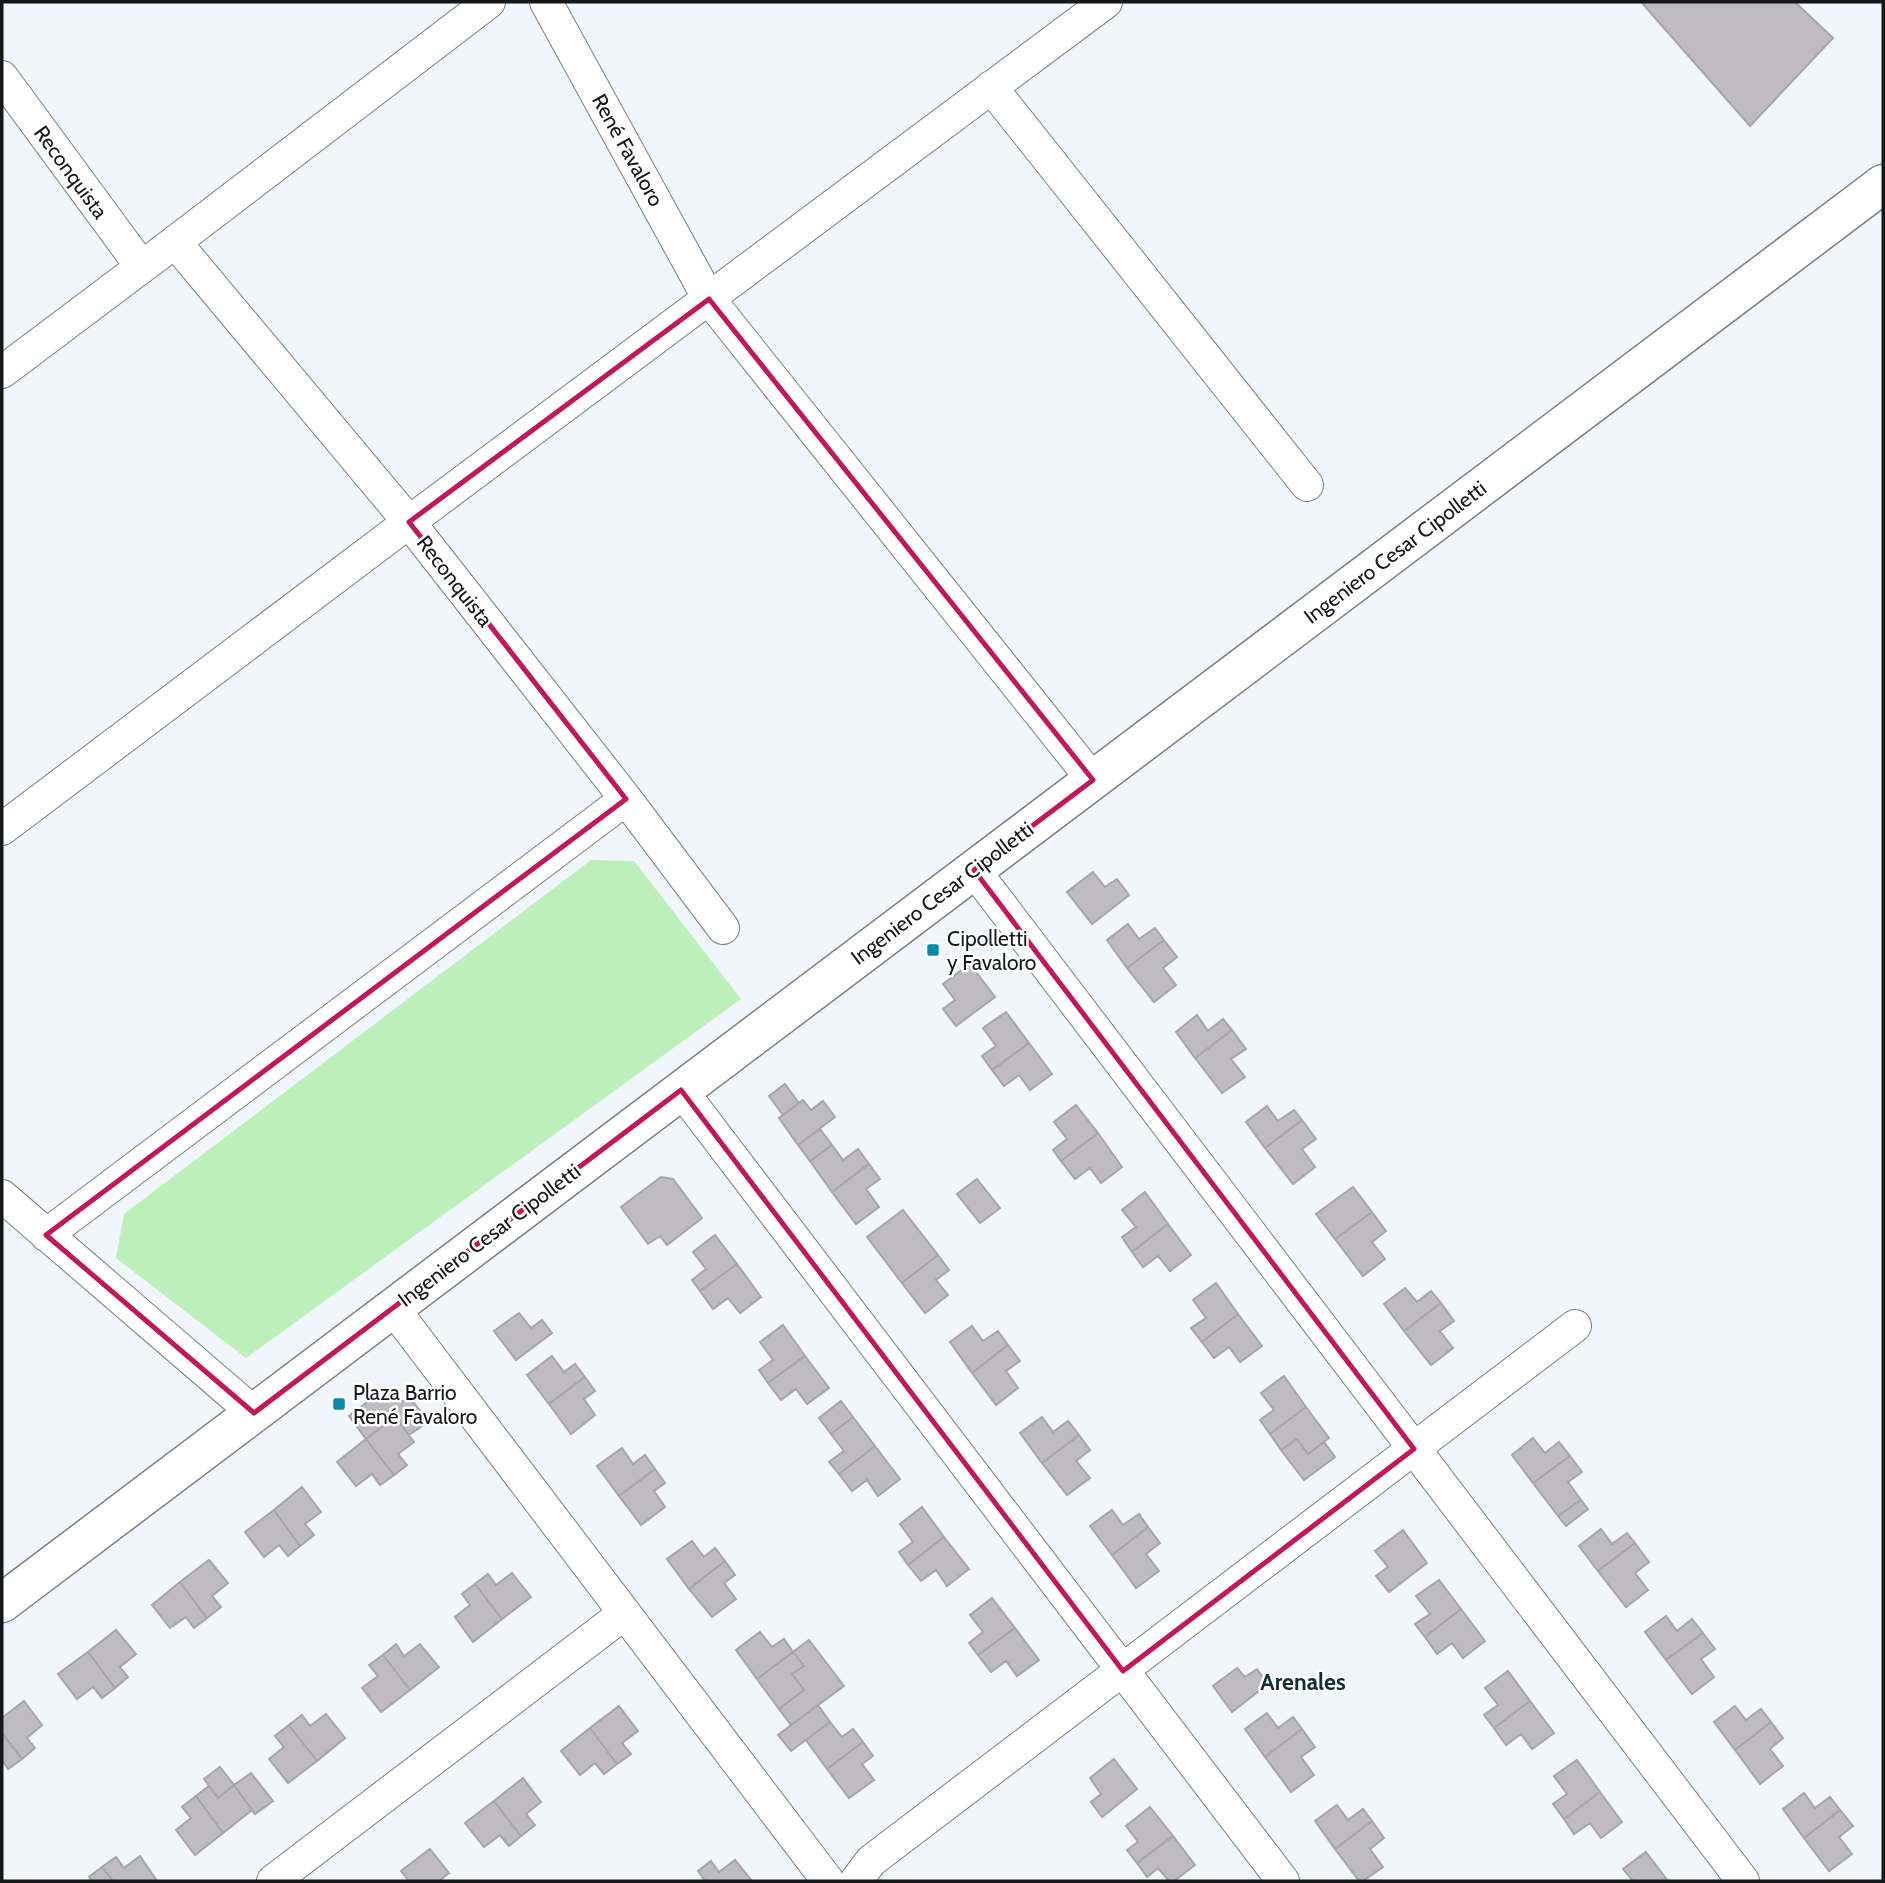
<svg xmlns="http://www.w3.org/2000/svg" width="1885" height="1883" font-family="Cabin,sans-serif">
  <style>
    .green { fill: #bcefb9 }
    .building { fill: #bebbc1; stroke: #a7a4aa; stroke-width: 2 }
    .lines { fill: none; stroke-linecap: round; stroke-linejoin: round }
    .street-casing { stroke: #7b7f84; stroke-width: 34 }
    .secondary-casing { stroke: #7b7f84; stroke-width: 41 }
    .street { stroke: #fff; stroke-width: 32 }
    .secondary { stroke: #fff; stroke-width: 38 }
    .marked { fill: none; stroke: #c2185b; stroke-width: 5; stroke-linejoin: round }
    .poi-dot { fill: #078aab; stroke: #fff; stroke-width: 2.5 }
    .labels { text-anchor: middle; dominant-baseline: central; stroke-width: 5; stroke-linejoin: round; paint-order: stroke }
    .street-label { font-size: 21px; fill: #161719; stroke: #fff }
    .poi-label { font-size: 21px; fill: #161719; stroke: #fff; text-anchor: start }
    .neighbourhood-label { font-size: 23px; font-weight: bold; fill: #112f39; stroke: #fff }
  </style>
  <rect width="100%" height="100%" fill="#f0f6fb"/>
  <path class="green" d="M591 860 634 861 741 999 246 1358 116 1258 124 1214Z"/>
  <path class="building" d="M1641 2H1795L1833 38 1750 126Z
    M1093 872 1105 887 1117 879 1129 895 1092 924 1067 892Z
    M1128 924 1139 939 1155 928 1164 940 1127 968 1107 940Z
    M1164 940 1177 957 1163 968 1176 985 1154 1002 1127 968Z
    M970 964 995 997 956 1026 943 1009 955 1000 943 984Z
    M1006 1012 1029 1043 992 1070 982 1056 996 1046 983 1028Z
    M1197 1015 1208 1031 1223 1019 1232 1030 1195 1058 1176 1032Z
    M1232 1030 1246 1049 1231 1059 1245 1077 1222 1093 1195 1058Z
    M1029 1043 1052 1074 1030 1090 1019 1075 1004 1086 992 1070Z
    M785 1084 799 1103 783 1115 769 1096Z
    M803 1100 811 1110 823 1101 835 1117 798 1145 779 1118Z
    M1076 1105 1098 1133 1061 1161 1053 1150 1067 1139 1054 1122Z
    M1267 1106 1278 1121 1294 1110 1302 1120 1265 1148 1246 1122Z
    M1302 1120 1316 1139 1302 1149 1315 1167 1293 1184 1265 1148Z
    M820 1129 832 1145 810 1161 798 1145Z
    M1098 1133 1122 1167 1101 1183 1090 1168 1075 1179 1061 1161Z
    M832 1145 843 1160 858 1149 869 1164 832 1192 810 1161Z
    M869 1164 880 1179 866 1189 879 1207 856 1224 832 1192Z
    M661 1177 673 1179 702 1218 667 1245 660 1236 648 1244 621 1207Z
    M977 1179 1000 1208 980 1223 957 1194Z
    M1353 1187 1372 1212 1335 1239 1316 1214Z
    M1145 1192 1168 1224 1132 1252 1122 1237 1136 1227 1122 1210Z
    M903 1210 938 1255 902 1283 867 1237Z
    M1372 1212 1386 1231 1372 1242 1385 1259 1363 1276 1335 1239Z
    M1168 1224 1191 1255 1170 1271 1158 1256 1143 1267 1132 1252Z
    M715 1235 737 1264 700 1291 692 1280 706 1269 693 1252Z
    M938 1255 949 1270 936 1280 948 1295 925 1313 902 1283Z
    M737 1264 761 1297 740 1313 728 1298 713 1309 700 1291Z
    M1216 1283 1238 1314 1202 1342 1191 1328 1206 1318 1193 1300Z
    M1405 1288 1417 1302 1431 1291 1441 1303 1404 1331 1384 1304Z
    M1441 1303 1454 1321 1440 1331 1453 1348 1431 1365 1404 1331Z
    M519 1313 531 1328 542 1320 552 1333 516 1360 494 1331Z
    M1238 1314 1262 1346 1240 1362 1229 1347 1214 1358 1202 1342Z
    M783 1325 805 1356 768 1383 759 1370 773 1360 760 1342Z
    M972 1326 983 1341 998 1331 1008 1345 972 1373 950 1342Z
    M1008 1345 1020 1361 1006 1371 1018 1388 996 1405 972 1373Z
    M552 1356 564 1372 575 1364 585 1377 549 1404 527 1375Z
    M805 1356 829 1388 807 1404 796 1389 781 1400 768 1383Z
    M1284 1376 1306 1407 1270 1434 1260 1420 1274 1410 1261 1393Z
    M585 1377 595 1391 584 1399 595 1415 571 1434 549 1404Z
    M375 1396 414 1403 428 1422 409 1435 395 1417 366 1439 349 1416Z
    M841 1401 853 1417 831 1434 819 1418Z
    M1306 1407 1329 1438 1308 1454 1297 1439 1281 1450 1270 1434Z
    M395 1417 414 1442 398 1454 407 1465 394 1475 366 1439Z
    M853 1417 875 1446 839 1474 829 1462 844 1451 831 1434Z
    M1042 1417 1053 1432 1068 1421 1079 1435 1042 1463 1020 1433Z
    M1079 1435 1090 1450 1076 1461 1090 1478 1067 1495 1042 1463Z
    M1533 1438 1545 1453 1559 1442 1570 1456 1533 1483 1512 1455Z
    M366 1439 394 1475 380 1485 372 1474 356 1486 337 1462Z
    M1297 1439 1308 1454 1324 1442 1335 1457 1304 1480 1281 1450Z
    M875 1446 900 1479 878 1496 867 1480 852 1491 839 1474Z
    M622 1448 633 1464 645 1455 655 1469 619 1496 597 1466Z
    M1570 1456 1582 1472 1568 1482 1581 1500 1558 1516 1533 1483Z
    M655 1469 665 1483 654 1491 665 1507 641 1525 619 1496Z
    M302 1487 321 1512 305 1524 314 1535 300 1546 274 1510Z
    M1581 1500 1588 1509 1566 1526 1558 1516Z
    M922 1507 944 1537 908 1565 899 1552 913 1542 900 1524Z
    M274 1510 300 1546 288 1556 279 1545 264 1557 245 1532Z
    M1112 1510 1123 1525 1139 1514 1148 1527 1112 1555 1090 1526Z
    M1148 1527 1160 1543 1146 1554 1159 1571 1136 1588 1112 1555Z
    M1601 1529 1612 1544 1627 1533 1635 1543 1598 1571 1579 1546Z
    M1403 1530 1427 1563 1389 1592 1376 1576 1388 1567 1375 1551Z
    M944 1537 969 1569 947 1586 936 1570 921 1581 908 1565Z
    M692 1541 704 1557 715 1548 725 1561 689 1589 667 1559Z
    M1635 1543 1649 1562 1635 1573 1648 1590 1626 1607 1598 1571Z
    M209 1560 228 1583 212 1596 221 1607 207 1618 180 1582Z
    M725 1561 735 1575 724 1583 736 1599 712 1617 689 1589Z
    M512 1573 531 1597 502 1619 475 1584 488 1574 496 1585Z
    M1439 1580 1461 1609 1425 1637 1415 1624 1430 1614 1416 1596Z
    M180 1582 207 1618 194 1628 186 1617 170 1628 152 1605Z
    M475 1584 502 1619 473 1642 455 1617 470 1605 462 1594Z
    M992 1598 1015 1628 978 1655 969 1643 983 1632 970 1615Z
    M1461 1609 1485 1641 1463 1658 1452 1643 1437 1654 1425 1637Z
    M1666 1616 1677 1631 1692 1619 1703 1633 1666 1660 1645 1632Z
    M1015 1628 1039 1660 1017 1676 1006 1661 991 1672 978 1655Z
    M116 1630 136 1654 120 1667 128 1677 115 1688 88 1652Z
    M760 1632 772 1647 784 1639 793 1652 757 1679 736 1650Z
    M1703 1633 1715 1649 1701 1659 1714 1677 1692 1694 1666 1660Z
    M809 1640 844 1686 791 1725 779 1709 804 1690 792 1674 804 1666 793 1652Z
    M396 1644 404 1656 420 1644 439 1667 410 1690 383 1655Z
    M88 1652 115 1688 102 1698 93 1687 77 1699 58 1674Z
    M793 1652 804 1666 792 1674 804 1690 779 1709 757 1679Z
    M383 1655 410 1690 381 1712 362 1688 378 1676 369 1665Z
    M1237 1668 1245 1677 1257 1669 1268 1684 1232 1712 1213 1686Z
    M1508 1671 1530 1701 1494 1728 1484 1715 1498 1705 1485 1688Z
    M24 1701 42 1725 27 1738 35 1748 22 1759 2 1733V1718Z
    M1530 1701 1554 1733 1532 1749 1521 1734 1506 1745 1494 1728Z
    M818 1705 830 1722 791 1751 778 1735Z
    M619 1706 638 1731 622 1743 631 1754 617 1764 590 1728Z
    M1735 1706 1746 1720 1761 1709 1771 1722 1735 1750 1714 1722Z
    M1267 1713 1278 1728 1293 1717 1302 1729 1265 1757 1245 1729Z
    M326 1714 345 1738 317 1761 289 1725 302 1715 310 1726Z
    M830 1722 842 1737 853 1729 863 1742 827 1769 806 1740Z
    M1771 1722 1783 1738 1770 1749 1783 1766 1760 1784 1735 1750Z
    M289 1725 317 1761 288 1783 269 1759 284 1747 275 1736Z
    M590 1728 617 1764 604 1774 595 1763 580 1775 561 1751Z
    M1302 1729 1315 1747 1301 1757 1314 1775 1291 1792 1265 1757Z
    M2 1733 22 1759 8 1769 2 1760Z
    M863 1742 873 1756 862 1764 874 1780 849 1798 827 1769Z
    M1114 1759 1137 1789 1102 1817 1091 1802 1101 1794 1090 1778Z
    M1577 1760 1600 1792 1564 1819 1553 1804 1567 1794 1554 1776Z
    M220 1767 234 1785 218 1798 204 1779Z
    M251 1773 273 1801 255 1814 234 1785Z
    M523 1778 541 1802 526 1814 535 1825 521 1836 494 1801Z
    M234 1785 252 1810 223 1833 196 1796 209 1786 218 1798Z
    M1600 1792 1622 1822 1601 1838 1590 1823 1574 1834 1564 1819Z
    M1804 1793 1815 1808 1830 1797 1840 1810 1804 1838 1783 1809Z
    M196 1796 223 1833 195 1855 176 1830 191 1818 182 1807Z
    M494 1801 521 1836 509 1846 500 1835 484 1847 465 1823Z
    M1337 1805 1348 1820 1363 1809 1372 1821 1335 1849 1315 1821Z
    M1150 1807 1173 1836 1137 1863 1127 1850 1138 1842 1126 1826Z
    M1840 1810 1853 1826 1839 1837 1852 1854 1829 1871 1804 1838Z
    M1372 1821 1384 1838 1370 1849 1383 1867 1363 1881H1359L1335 1849Z
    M1173 1836 1195 1865 1174 1881H1169L1158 1868 1147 1877 1137 1863Z
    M430 1849 449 1873 439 1881H409L401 1871Z
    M1646 1852 1668 1881H1633L1623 1869Z
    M140 1856 157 1881H113L102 1867 116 1857 124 1868Z
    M735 1860 752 1881H705L698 1871 711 1861 719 1872Z
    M102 1867 113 1881H92L89 1877Z"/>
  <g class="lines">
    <defs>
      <path id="street" d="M546 2 709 299 1093 780
        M2 77 141 266
        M991 87 1307 485
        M175 242 409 522 626 799 723 928
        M2 372 175 242 489 2
        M2 829 409 522 1106 2
        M974 870 1743 1881
        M681 1090 1283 1881
        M2 1196 254 1413
        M46 1235 626 799
        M393 1308 828 1881
        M273 1881 625 1613
        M856 1881 871 1861 1575 1326"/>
      <path id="secondary" d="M2 1603 1883 184"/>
    </defs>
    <use href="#street" class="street-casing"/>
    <use href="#secondary" class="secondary-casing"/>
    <use href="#street" class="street"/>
    <use href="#secondary" class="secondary"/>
  </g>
  <path class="marked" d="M709 299 1093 780 974 870 1414 1449 1123 1671 681 1090 254 1413 46 1235 626 799 409 522Z"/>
  <g class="poi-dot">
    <rect x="926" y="943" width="14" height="14" rx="3.5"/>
    <rect x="332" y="1397" width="14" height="14" rx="3.5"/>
  </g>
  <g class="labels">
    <g class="street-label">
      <text transform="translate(628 150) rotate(61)">René Favaloro</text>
      <text transform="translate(71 172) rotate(54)">Reconquista</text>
      <text transform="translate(1395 552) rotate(-37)">Ingeniero Cesar Cipolletti</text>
      <text transform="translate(455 581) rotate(52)">Reconquista</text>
      <text transform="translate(942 893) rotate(-37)">Ingeniero Cesar Cipolletti</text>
      <text transform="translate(489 1235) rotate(-37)">Ingeniero Cesar Cipolletti</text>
    </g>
    <g class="poi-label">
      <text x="947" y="938">Cipolletti<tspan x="947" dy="24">y Favaloro</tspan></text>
      <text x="353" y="1392">Plaza Barrio<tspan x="353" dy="24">René Favaloro</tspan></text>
    </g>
    <g class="neighbourhood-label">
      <text x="1303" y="1682">Arenales</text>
    </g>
  </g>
  <rect width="1885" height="1883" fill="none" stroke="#161719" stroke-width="7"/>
</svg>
